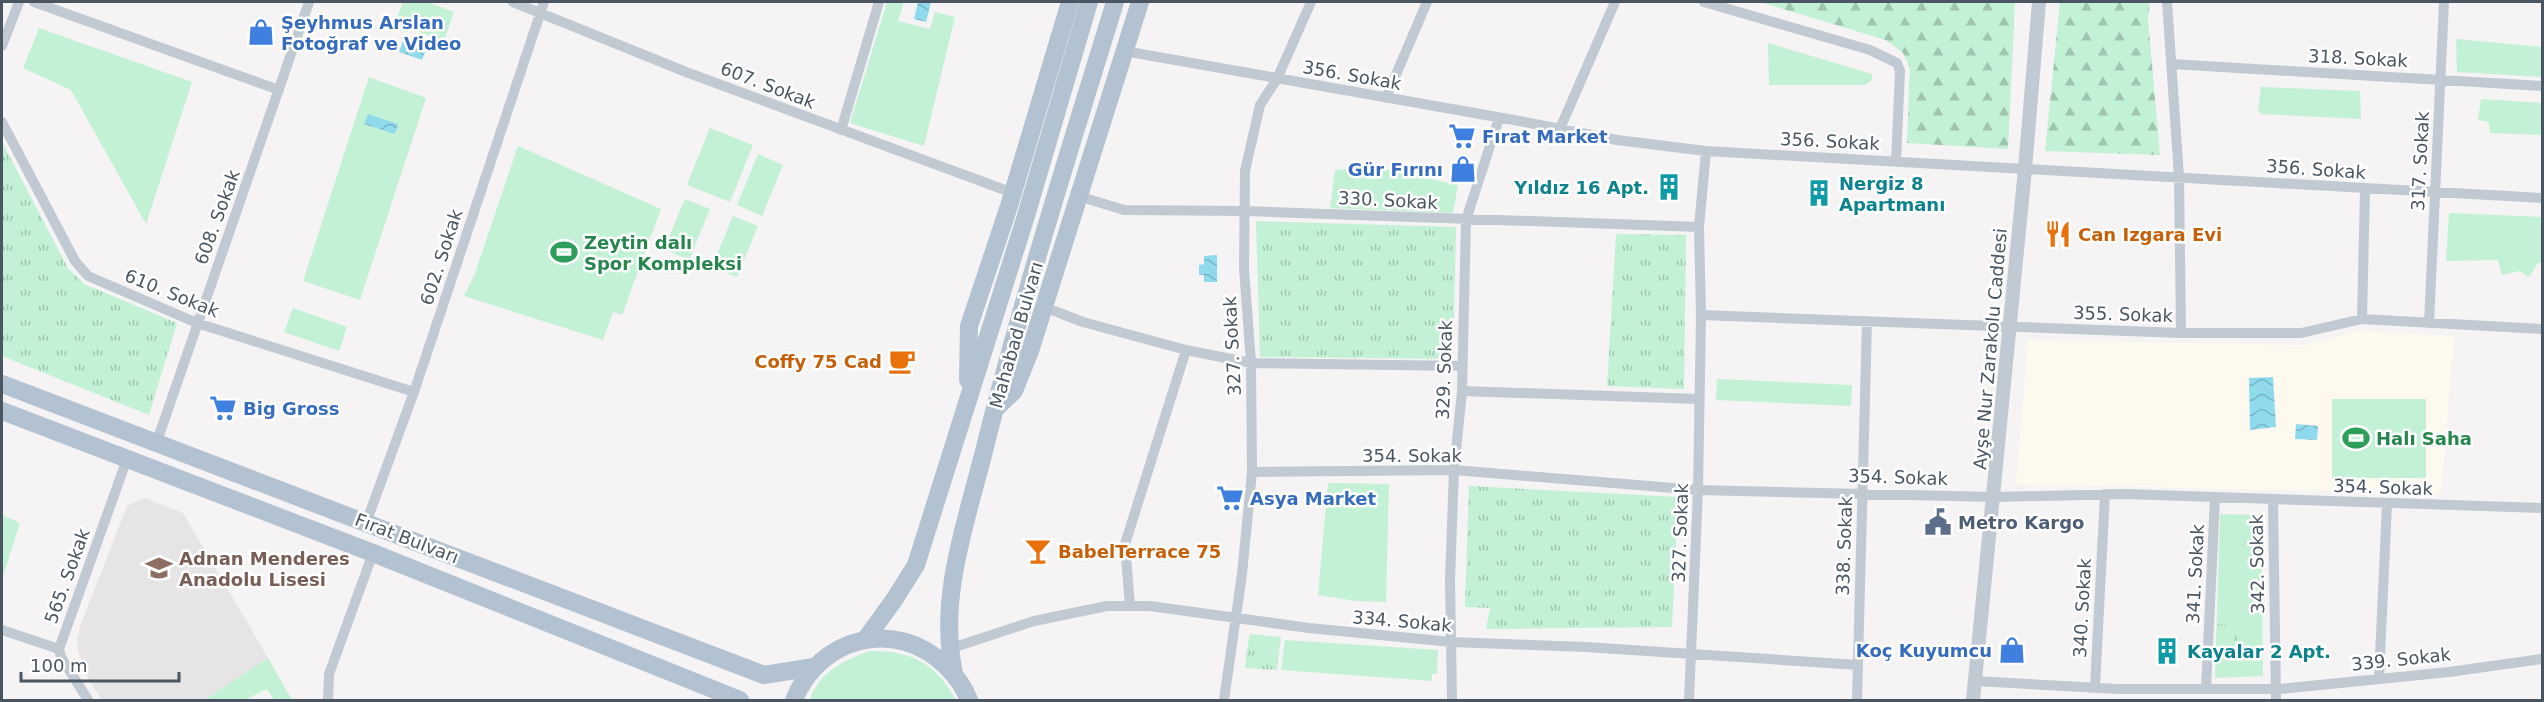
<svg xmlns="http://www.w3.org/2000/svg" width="2544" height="702" font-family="'DejaVu Sans',sans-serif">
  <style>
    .commercial { fill: #fdf9ef }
    .education { fill: #e6e4e5 }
    .grass { fill: #c3f1d5 }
    .forest { fill: url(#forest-firs) }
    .park { fill: url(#park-tufts) }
    .water { fill: url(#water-waves) }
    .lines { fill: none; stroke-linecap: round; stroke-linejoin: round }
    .minor { stroke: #c1cad2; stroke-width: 10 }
    .tertiary { stroke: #c1cad2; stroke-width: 14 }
    .primary { stroke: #b3c2d1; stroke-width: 18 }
    .labels { text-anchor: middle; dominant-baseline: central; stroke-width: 5; stroke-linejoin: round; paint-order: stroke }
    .shop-label { font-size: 18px; font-weight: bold; fill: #366cbe; stroke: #fff; text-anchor: start }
    .street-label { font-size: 18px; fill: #4a5661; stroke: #fff }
    .culture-label { font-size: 18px; font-weight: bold; fill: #0d838f; stroke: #fff; text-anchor: start }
    .food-label { font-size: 18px; font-weight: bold; fill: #c56008; stroke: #fff; text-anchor: start }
    .leisure-label { font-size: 18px; font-weight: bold; fill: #27864d; stroke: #fff; text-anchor: start }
    .service-label { font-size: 18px; font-weight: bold; fill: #4e5e75; stroke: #fff; text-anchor: start }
    .education-label { font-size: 18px; font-weight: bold; fill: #785e54; stroke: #fff; text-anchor: start }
  </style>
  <defs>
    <pattern id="forest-firs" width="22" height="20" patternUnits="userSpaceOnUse" patternTransform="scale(1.5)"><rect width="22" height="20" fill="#c3f1d5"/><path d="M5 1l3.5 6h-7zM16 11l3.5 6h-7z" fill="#a0c6b0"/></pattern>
    <pattern id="park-tufts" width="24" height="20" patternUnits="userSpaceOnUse" patternTransform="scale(1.5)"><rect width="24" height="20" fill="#c3f1d5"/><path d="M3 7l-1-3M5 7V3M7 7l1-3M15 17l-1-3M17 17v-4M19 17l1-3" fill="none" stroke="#a0c6b0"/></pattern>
    <pattern id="water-waves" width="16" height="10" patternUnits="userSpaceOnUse" patternTransform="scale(1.5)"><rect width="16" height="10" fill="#90daee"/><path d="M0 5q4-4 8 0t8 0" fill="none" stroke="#78b4c4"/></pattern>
  </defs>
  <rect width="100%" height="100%" fill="#f5f3f3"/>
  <path class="commercial" d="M2358 331 2454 336 2441 494 2016 484 2028 340 2305 345Z"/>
  <path class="education" d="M145 498 183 513 268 658 204 700H102L88 679 78 651 77 640 81 624 127 506Z"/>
  <path class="grass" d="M403 2H427L454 12 444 41 395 23Z
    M887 2H904L898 21 930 29 935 12 955 17 924 146 850 123Z
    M39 28 192 82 146 224 71 90 23 68Z
    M2456 39 2542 47V77L2457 72Z
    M1768 43 1872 74V80L1865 85H1769Z
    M369 77 426 98 360 300 303 281Z
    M2261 87 2360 91 2361 119 2261 114 2258 109Z
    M2481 99 2542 103V135L2490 133 2489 122 2478 120Z
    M710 128 753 145 730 202 687 185Z
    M518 146 661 209 622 315 613 312 603 340 464 296 474 276Z
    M758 154 783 165 762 216 737 205Z
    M1376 167 1458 185 1453 213 1330 208 1335 170Z
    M685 199 710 209 689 260 664 249Z
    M2449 213 2542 217V263H2538L2529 277 2520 271 2502 275 2498 260 2446 261Z
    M733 216 758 226 737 277 712 267Z
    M293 308 347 327 339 351 284 332Z
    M1717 379 1852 385 1851 406 1716 400Z
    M2332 399H2426V478H2332Z
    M1328 483 1389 484 1386 602 1356 601 1318 595Z
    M2220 514 2261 515 2263 676 2215 678Z
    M2 515 20 523 2 579Z
    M1250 634 1281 637 1279 653 1247 650Z
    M1285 640 1438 650 1437 674H1432V681L1281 670Z
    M870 651C913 651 935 663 956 700H810C818 673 844 660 870 651Z
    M268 658 292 700H274L267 689 245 700H204Z"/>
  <path class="forest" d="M1760 2H2015L2008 149 1907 143 1910 69 1903 53 1886 40Z
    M2060 2H2150L2148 19 2160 155 2045 151Z"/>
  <path class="park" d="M2 142 68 268 84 284 177 323 149 415 2 356Z
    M1256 221 1456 227 1453 359 1260 357Z
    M1616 234 1686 235 1684 389 1607 386Z
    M1469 486 1678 497 1672 627 1486 629 1490 608 1465 607Z
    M2217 624 2239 626 2237 649 2216 650Z
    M1247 650 1279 653 1277 670 1245 668Z"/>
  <path class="water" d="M918 2H931L926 22 914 19Z
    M403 41 426 49 422 60 399 52Z
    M368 114 398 124 395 134 364 124Z
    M1217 255V282H1204V275H1199V265L1204 264V256Z
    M2273 377 2276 427 2250 430 2249 378Z
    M2296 424 2318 426 2317 440 2295 439Z"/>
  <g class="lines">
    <path class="minor" d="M34 2 279 90
      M513 2 686 72 1013 193
      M1704 2 1870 50 1897 63 1900 71 1896 161
      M2167 2 2179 176 2181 333
      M2 46 19 2
      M1124 51 1514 120 1617 140 1706 151 2542 198
      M2172 64 2542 86
      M1386 98 1427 2
      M2 122 75 261 88 276 197 323 414 392
      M841 130 879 2
      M1559 131 1615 2
      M1078 196 1124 210 1245 211 1699 227
      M1044 307 1083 322 1186 350 1251 363 1462 366
      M1701 315 2181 333H2301L2362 319 2542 329
      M2362 319 2365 189
      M2429 323 2444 2
      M1462 391 1698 399
      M156 444 309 2
      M1252 472 1454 470 1698 490 1994 497 2125 494 2542 508
      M2273 500 2276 700
      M366 523 414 392 544 2
      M1130 606 1125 544 1186 350
      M2 630 59 649
      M949 649 1034 621 1107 606H1150L1309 628 1451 642 1586 647 1858 665
      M2379 678 2387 505
      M1975 681 2118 689H2280L2449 672 2542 659
      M2095 687 2105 494
      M2206 689 2215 498
      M88 700 61 657 59 649 127 459
      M328 700 329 674 373 553
      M1224 700 1242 574 1252 472 1251 363 1244 268 1245 171 1260 105 1277 79 1311 2
      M1452 700 1450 579 1454 470 1462 391 1466 220 1499 118
      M1689 700 1698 490 1701 315 1699 227 1706 151
      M1857 700 1867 321"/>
    <path class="tertiary" d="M1973 700 2025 169 2039 2"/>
    <path class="primary" d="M968 380 969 326 1009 206 1070 2
      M2 384 764 675 814 667
      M995 409 1014 391 1030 351 1140 2
      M2 411 373 553 740 700
      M865 640 894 600 916 565 1025 219 1089 2
      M954 673C938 600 965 526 983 455 1021 302 1069 152 1115 2
      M794 700C819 637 896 617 946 666 956 676 964 687 969 700"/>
  </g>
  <defs>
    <symbol id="shop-bare" viewBox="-9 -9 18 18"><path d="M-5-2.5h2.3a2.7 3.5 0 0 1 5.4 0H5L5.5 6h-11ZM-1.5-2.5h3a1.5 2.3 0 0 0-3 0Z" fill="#3f7fe0" stroke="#fff" stroke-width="2.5" paint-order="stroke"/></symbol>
    <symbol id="supermarket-bare" viewBox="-9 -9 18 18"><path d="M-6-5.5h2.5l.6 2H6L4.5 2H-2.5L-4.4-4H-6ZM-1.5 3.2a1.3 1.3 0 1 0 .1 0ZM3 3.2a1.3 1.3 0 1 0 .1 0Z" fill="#3f7fe0" stroke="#fff" stroke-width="2.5" paint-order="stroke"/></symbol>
    <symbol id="building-bare" viewBox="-9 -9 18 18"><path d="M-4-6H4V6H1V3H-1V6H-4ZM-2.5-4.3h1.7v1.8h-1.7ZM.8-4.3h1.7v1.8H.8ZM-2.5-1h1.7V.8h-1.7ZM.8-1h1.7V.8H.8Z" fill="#0f9aa8" stroke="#fff" stroke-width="2.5" paint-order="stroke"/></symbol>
    <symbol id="restaurant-bare" viewBox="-9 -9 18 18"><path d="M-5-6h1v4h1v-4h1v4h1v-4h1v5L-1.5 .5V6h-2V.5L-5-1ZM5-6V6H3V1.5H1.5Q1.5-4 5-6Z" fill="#e8710a" stroke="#fff" stroke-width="2.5" paint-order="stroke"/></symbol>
    <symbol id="stadium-bare" viewBox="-9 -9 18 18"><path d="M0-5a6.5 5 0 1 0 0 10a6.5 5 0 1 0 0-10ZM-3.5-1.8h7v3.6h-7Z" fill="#2e9e5b" stroke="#fff" stroke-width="2.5" paint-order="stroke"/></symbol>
    <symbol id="cafe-bare" viewBox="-9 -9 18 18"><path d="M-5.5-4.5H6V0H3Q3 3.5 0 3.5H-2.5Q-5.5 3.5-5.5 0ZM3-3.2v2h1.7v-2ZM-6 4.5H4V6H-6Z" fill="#e8710a" stroke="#fff" stroke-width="2.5" paint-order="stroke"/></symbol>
    <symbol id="civic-bare" viewBox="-9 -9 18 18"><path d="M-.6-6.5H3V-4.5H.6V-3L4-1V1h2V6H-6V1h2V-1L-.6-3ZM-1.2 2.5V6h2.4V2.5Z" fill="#5c6f8a" stroke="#fff" stroke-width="2.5" paint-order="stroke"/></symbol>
    <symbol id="bar-bare" viewBox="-9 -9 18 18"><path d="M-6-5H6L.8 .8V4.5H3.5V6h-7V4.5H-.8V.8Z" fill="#e8710a" stroke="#fff" stroke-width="2.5" paint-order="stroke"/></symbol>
    <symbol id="school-bare" viewBox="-9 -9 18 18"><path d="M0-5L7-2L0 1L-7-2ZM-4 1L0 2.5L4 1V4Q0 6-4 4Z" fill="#8d6e63" stroke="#fff" stroke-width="2.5" paint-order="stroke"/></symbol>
  </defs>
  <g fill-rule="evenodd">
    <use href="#shop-bare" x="242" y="13" width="38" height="38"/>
    <use href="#supermarket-bare" x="1443" y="117" width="38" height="38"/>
    <use href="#shop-bare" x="1444" y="150" width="38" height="38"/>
    <use href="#building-bare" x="1650" y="168" width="38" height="38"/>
    <use href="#building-bare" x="1800" y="174" width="38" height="38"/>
    <use href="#restaurant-bare" x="2039" y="215" width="38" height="38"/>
    <use href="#stadium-bare" x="545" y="233" width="38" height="38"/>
    <use href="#cafe-bare" x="883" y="342" width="38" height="38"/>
    <use href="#supermarket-bare" x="204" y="389" width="38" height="38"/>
    <use href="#stadium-bare" x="2337" y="419" width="38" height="38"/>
    <use href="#supermarket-bare" x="1211" y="479" width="38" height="38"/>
    <use href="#civic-bare" x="1919" y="503" width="38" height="38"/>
    <use href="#bar-bare" x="1019" y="532" width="38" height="38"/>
    <use href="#school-bare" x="140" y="549" width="38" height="38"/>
    <use href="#shop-bare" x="1993" y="631" width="38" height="38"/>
    <use href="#building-bare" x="2148" y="632" width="38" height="38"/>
  </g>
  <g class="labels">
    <g class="shop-label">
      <text x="281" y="22">Şeyhmus Arslan<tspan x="281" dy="21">Fotoğraf ve Video</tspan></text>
      <text x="1482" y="136">Fırat Market</text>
      <text x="1443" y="169" text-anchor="end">Gür Fırını</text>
      <text x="243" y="408">Big Gross</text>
      <text x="1250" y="498">Asya Market</text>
      <text x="1992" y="650" text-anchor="end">Koç Kuyumcu</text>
    </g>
    <g class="street-label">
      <text transform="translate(2358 58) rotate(3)">318. Sokak</text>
      <text transform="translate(1352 75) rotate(10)">356. Sokak</text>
      <text transform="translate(768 85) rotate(21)">607. Sokak</text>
      <text transform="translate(1830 141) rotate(3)">356. Sokak</text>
      <text transform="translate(2420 161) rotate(-87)">317. Sokak</text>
      <text transform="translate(2316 169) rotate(4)">356. Sokak</text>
      <text transform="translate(1388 200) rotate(3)">330. Sokak</text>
      <text transform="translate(217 217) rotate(-70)">608. Sokak</text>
      <text transform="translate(441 257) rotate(-72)">602. Sokak</text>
      <text transform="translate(172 293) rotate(22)">610. Sokak</text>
      <text transform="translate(2123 314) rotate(2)">355. Sokak</text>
      <text transform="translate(1016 335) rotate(-74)">Mahabad Bulvarı</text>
      <text transform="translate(1232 346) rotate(-93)">327. Sokak</text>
      <text transform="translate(1990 349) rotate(-85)">Ayşe Nur Zarakolu Caddesi</text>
      <text transform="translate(1444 370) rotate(-88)">329. Sokak</text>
      <text x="1412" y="455">354. Sokak</text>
      <text transform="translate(1898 477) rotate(2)">354. Sokak</text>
      <text transform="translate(2383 487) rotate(2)">354. Sokak</text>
      <text transform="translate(1680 533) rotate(-88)">327. Sokak</text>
      <text transform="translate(407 538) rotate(21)">Fırat Bulvarı</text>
      <text transform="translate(1844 546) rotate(-88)">338. Sokak</text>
      <text transform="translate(2257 564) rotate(-91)">342. Sokak</text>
      <text transform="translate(2195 574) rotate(-87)">341. Sokak</text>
      <text transform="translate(67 576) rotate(-70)">565. Sokak</text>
      <text transform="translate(2082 608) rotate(-87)">340. Sokak</text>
      <text transform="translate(1402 621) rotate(5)">334. Sokak</text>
      <text transform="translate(2401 659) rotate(-6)">339. Sokak</text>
    </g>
    <g class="culture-label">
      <text x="1839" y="183">Nergiz 8<tspan x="1839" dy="21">Apartmanı</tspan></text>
      <text x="1649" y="187" text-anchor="end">Yıldız 16 Apt.</text>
      <text x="2187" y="651">Kayalar 2 Apt.</text>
    </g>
    <g class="food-label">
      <text x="2078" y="234">Can Izgara Evi</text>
      <text x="882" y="361" text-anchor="end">Coffy 75 Cad</text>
      <text x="1058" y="551">BabelTerrace 75</text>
    </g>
    <g class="leisure-label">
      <text x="584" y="242">Zeytin dalı<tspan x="584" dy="21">Spor Kompleksi</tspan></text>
      <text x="2376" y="438">Halı Saha</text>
    </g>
    <g class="service-label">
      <text x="1958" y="522">Metro Kargo</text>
    </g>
    <g class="education-label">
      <text x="179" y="558">Adnan Menderes<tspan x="179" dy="21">Anadolu Lisesi</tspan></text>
    </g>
  </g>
  <rect width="2544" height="702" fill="none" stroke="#4a5661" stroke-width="6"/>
  <path d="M21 672v9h158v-9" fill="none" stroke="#4a5661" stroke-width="3"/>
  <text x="30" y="672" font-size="18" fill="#4a5661" stroke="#ffffff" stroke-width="4.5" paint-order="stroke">100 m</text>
</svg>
